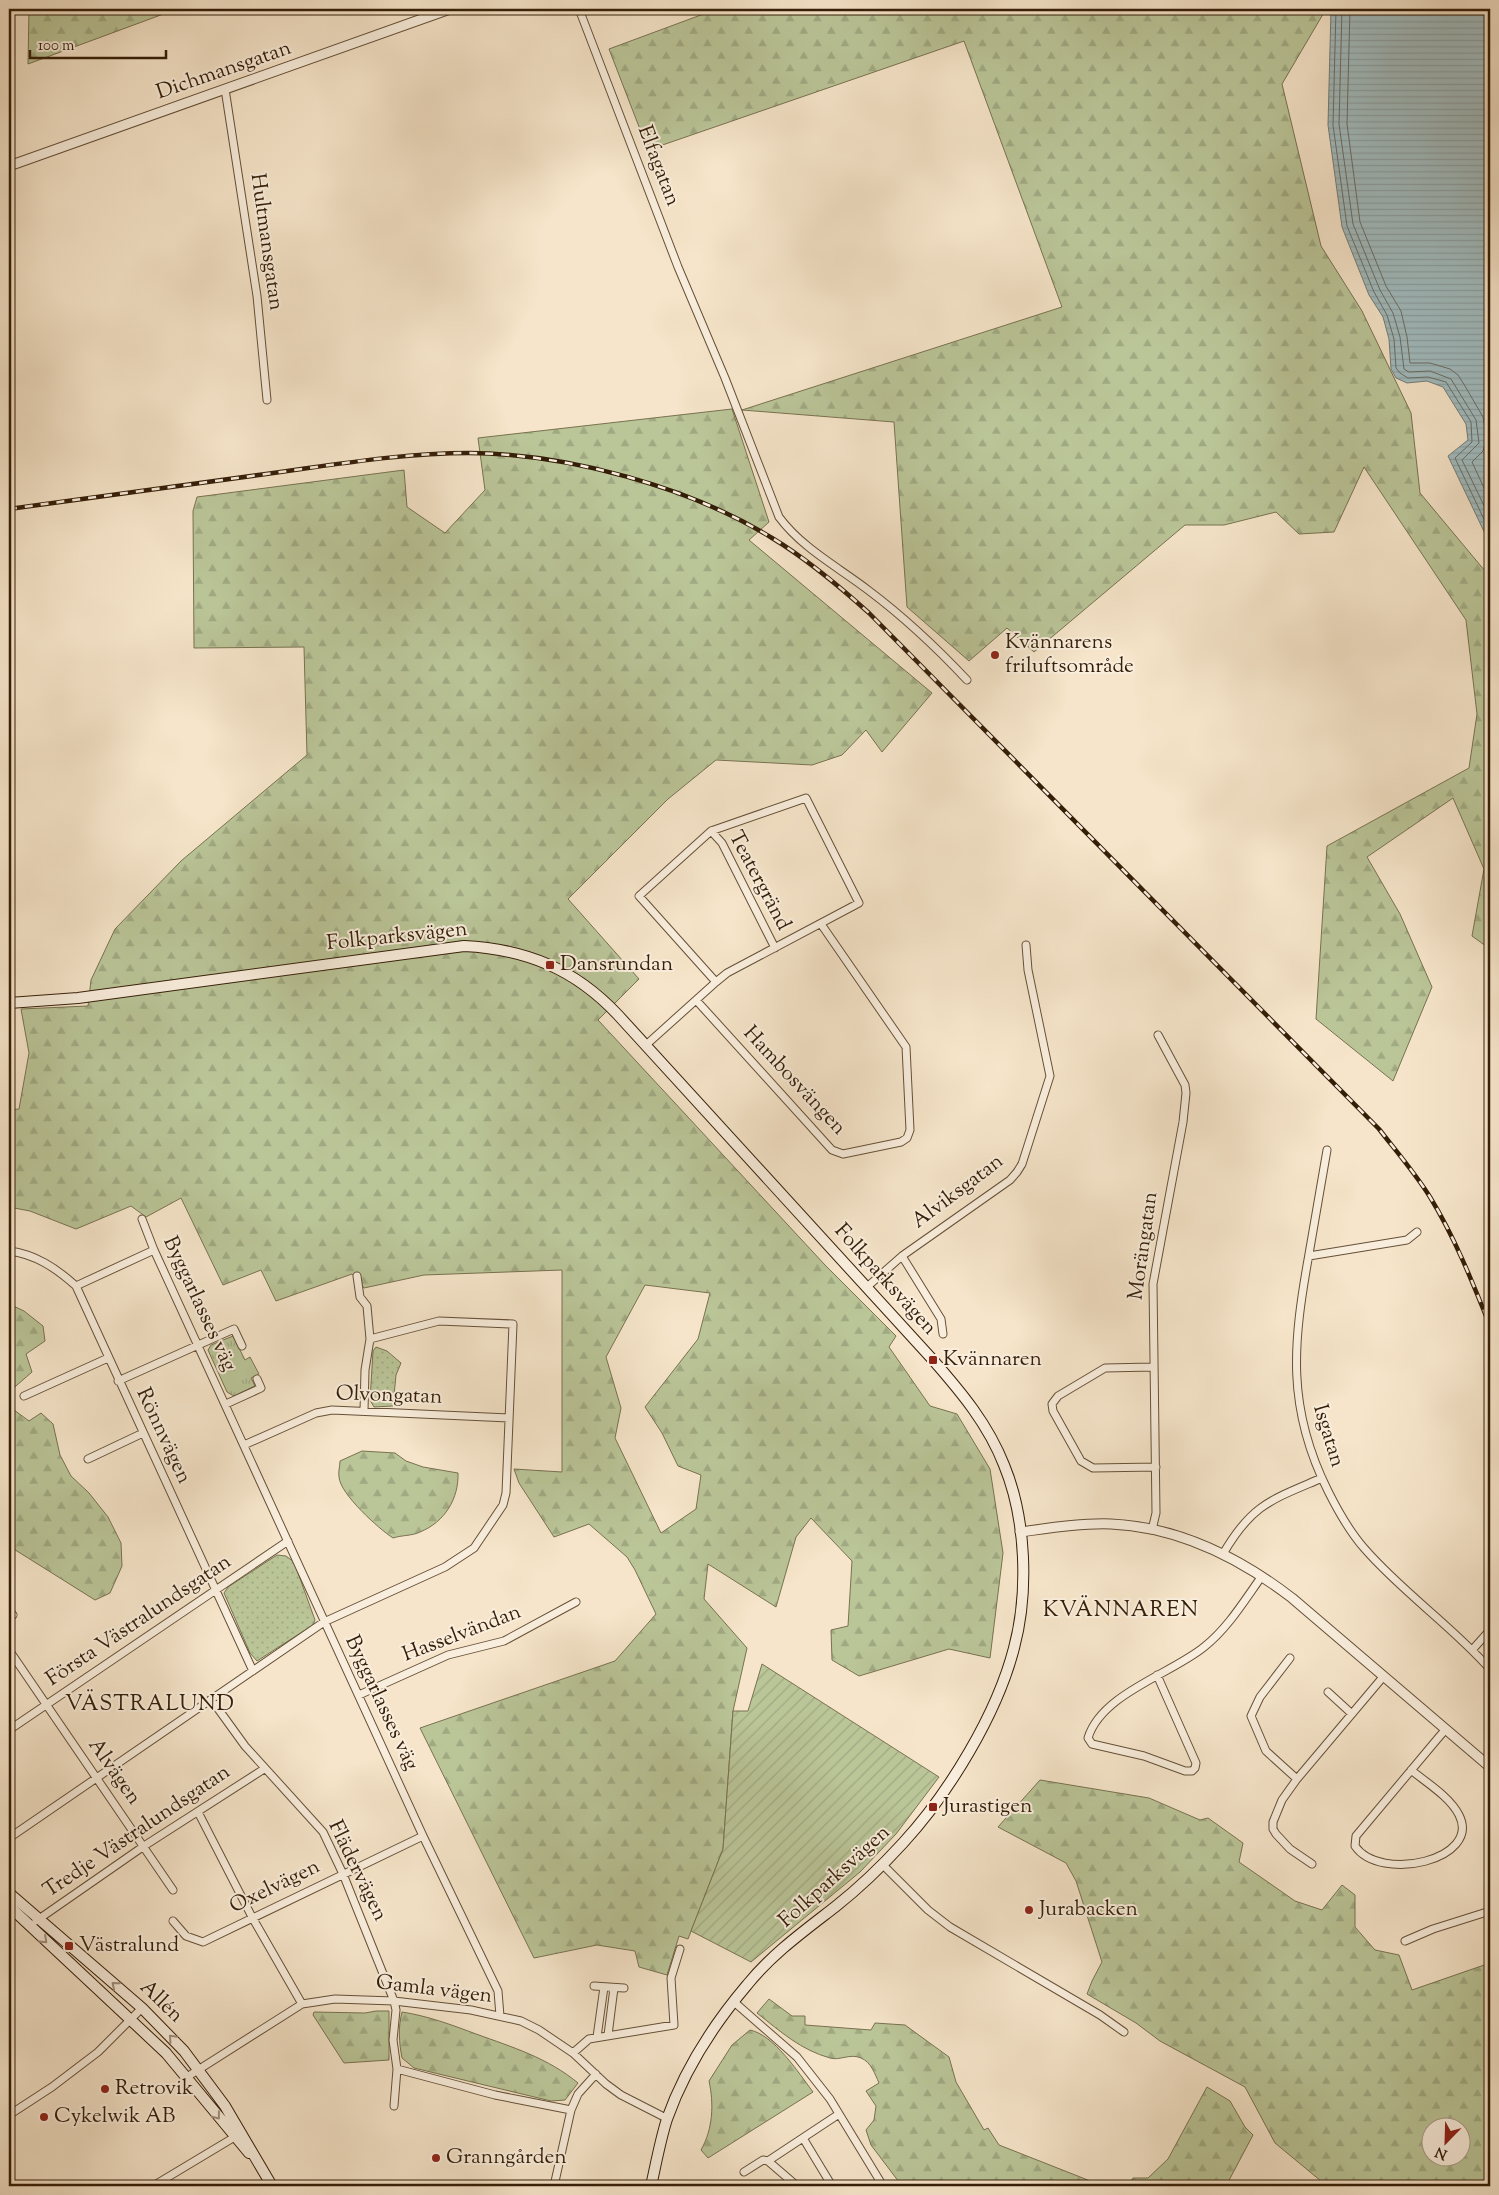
<svg xmlns="http://www.w3.org/2000/svg" width="1499" height="2195" font-family="'Sorts Mill Goudy',serif">
  <style>
    .grass { fill: url(#grass-dots); stroke: #787250 }
    .forest { fill: url(#forest-firs); stroke: #787250; fill-rule: evenodd }
    .park { fill: url(#park-tufts); stroke: #787250 }
    .garden { fill: url(#garden-furrows); stroke: #787250 }
    .water { fill: url(#water-rules); stroke: #767d76 }
    .lines { fill: none; stroke-linecap: round; stroke-linejoin: round }
    .shore { stroke: #6b6d64; stroke-width: 1 }
    .minor-casing { stroke: #655038; stroke-width: 9 }
    .tertiary-casing { stroke: #655038; stroke-width: 11 }
    .secondary-casing { stroke: #351e08; stroke-width: 12 }
    .minor { stroke: #f9eedd; stroke-width: 7 }
    .tertiary { stroke: #f9eedd; stroke-width: 9 }
    .secondary { stroke: #f9eedd; stroke-width: 10 }
    .rail-casing { stroke: #351e08; stroke-width: 4.5 }
    .rail { stroke: #f9eedd; stroke-width: 2.5; stroke-dasharray: 8; stroke-linecap: butt }
    .oneway { stroke: #a1907d }
    .poi-dot { fill: #8f2418; stroke: #f9eedd; stroke-width: 2 }
    .labels { text-anchor: middle; dominant-baseline: central; stroke-width: 4; stroke-linejoin: round; paint-order: stroke }
    .street-label { font-size: 21px; fill: #351e08; stroke: #f9eedd }
    .poi-label { font-size: 21px; fill: #351e08; stroke: #f9eedd; text-anchor: start }
    .neighbourhood-label { font-size: 22px; letter-spacing: 1px; fill: #351e08; stroke: #f9eedd }
  </style>
  <defs>
    <pattern id="grass-dots" width="8" height="8" patternUnits="userSpaceOnUse" patternTransform="scale(1.25)"><rect width="8" height="8" fill="#bac598"/><path d="M2 2h.1M6 6h.1" fill="none" stroke="#a0a982" stroke-width="1.8" stroke-linecap="round"/></pattern>
    <pattern id="forest-firs" width="22" height="20" patternUnits="userSpaceOnUse" patternTransform="scale(1.25)"><rect width="22" height="20" fill="#bac598"/><path d="M5 1l3.5 6h-7zM16 11l3.5 6h-7z" fill="#a0a982"/></pattern>
    <pattern id="park-tufts" width="24" height="20" patternUnits="userSpaceOnUse" patternTransform="scale(1.25)"><rect width="24" height="20" fill="#bac598"/><path d="M3 7l-1-3M5 7V3M7 7l1-3M15 17l-1-3M17 17v-4M19 17l1-3" fill="none" stroke="#a0a982"/></pattern>
    <pattern id="garden-furrows" width="10" height="10" patternUnits="userSpaceOnUse" patternTransform="scale(1.25)"><rect width="10" height="10" fill="#bac598"/><path d="M-1 1l2-2M0 10L10 0M9 11l2-2" fill="none" stroke="#a0a982"/></pattern>
    <pattern id="water-rules" width="6" height="5" patternUnits="userSpaceOnUse" patternTransform="scale(1.25)"><rect width="6" height="5" fill="#a1bcc0"/><path d="M0 2.5h6" fill="none" stroke="#8ba1a4"/></pattern>
  </defs>
  <rect width="100%" height="100%" fill="#f6e5ca"/>
  <filter id="stains"><feTurbulence type="fractalNoise" baseFrequency=".004" numOctaves="4"/><feColorMatrix values="0 0 0 0 .2 0 0 0 0 .09 0 0 0 0 .02 0 0 0 .5 -.17"/></filter>
  <radialGradient id="worn" r=".72"><stop offset=".6" stop-color="#630" stop-opacity="0"/><stop offset="1" stop-color="#630" stop-opacity=".3"/></radialGradient>
  <path class="grass" d="M376 1347 387 1351 401 1363 396 1375 393 1406 374 1407 370 1400 373 1351Z
    M277 1555 286 1556 294 1562 315 1620 313 1625 257 1661 250 1653 224 1593 228 1587Z"/>
  <path class="forest" d="M29 9H177L28 64Z
    M717 9H1326L1282 84 1321 246 1362 311 1411 413 1420 493 1490 577V949L1472 936 1484 869 1453 798 1367 857 1400 914 1432 987 1393 1081 1316 1019 1327 846 1469 768 1477 714 1466 620 1364 467 1334 532 1299 534 1276 512 1224 525H1185L1034 652 1007 628 969 661 907 607 894 422 742 410 1062 307 964 41 648 150 609 49Z
    M732 409 769 522 749 540 932 693 882 752 866 730 842 755 812 765 716 760 668 799 568 899 639 979 598 1020 825 1265 896 1336 889 1347 930 1406 957 1414 990 1469 1003 1553 990 1658 949 1649 859 1676 832 1660 831 1630 848 1626 852 1561 811 1518 796 1537 776 1607 708 1564 704 1599 747 1648 733 1711 723 1849 688 1939 679 1936 667 1975 639 1967 635 1951 597 1945 534 1958 420 1728 615 1661 656 1614 635 1570 627 1557 589 1524 554 1537 519 1483 514 1469 562 1472V1270L424 1275 364 1288 352 1274 276 1301 261 1270 223 1285 181 1198 146 1217 131 1206 76 1229 30 1211 9 1207V1110L19 1109 29 1053 21 1009 88 1006 91 980 115 929 181 861 307 755 304 647 194 648 193 511 197 497 404 470 407 507 445 533 485 490 478 438ZM645 1285 710 1293 698 1339 645 1407 662 1433 678 1466 701 1475 696 1509 661 1533 615 1438 621 1408 606 1357Z
    M9 1304 24 1311 43 1326 45 1341 26 1354 32 1372 9 1392Z
    M9 1393 14 1410 29 1421 41 1413 53 1424 60 1455 71 1476 89 1493 108 1517 121 1543 122 1566 110 1593 95 1600 9 1546Z
    M362 1451 395 1453 406 1461 423 1467 458 1473C459 1498 445 1522 420 1532 412 1536 402 1535 393 1538 379 1529 340 1494 339 1477 338 1472 340 1466 340 1461Z
    M1040 1780 1149 1798 1200 1820 1208 1818 1243 1843 1239 1862 1295 1901 1322 1910 1342 1885 1355 1895V1927L1375 1950 1399 1955 1412 1990 1490 1963V2186H1327L1275 2143 1245 2087 1160 2041 1136 2023 1087 1994 1092 1981 1102 1962 1076 1881 1066 1863 998 1827ZM1432 2128H1462V2158H1432Z
    M769 1999 792 2016H805V2025L871 2030 875 2023 905 2025 949 2057 956 2082 984 2130 988 2128 999 2145 1103 2186H902L871 2145 866 2130 874 2120 876 2106 866 2091 879 2083C875 2074 871 2062 861 2058 850 2053 840 2061 830 2058 801 2050 781 2032 757 2013Z
    M376 2011H389V2060L344 2063 313 2015 314 2012 365 2013Z
    M402 2012C428 2016 452 2025 476 2034 512 2047 548 2058 578 2083L565 2100 551 2101 414 2068 402 2058C399 2042 398 2028 402 2012Z
    M750 2030C774 2035 798 2072 813 2092L708 2158 701 2150C713 2129 714 2104 709 2081L732 2045Z
    M1207 2087 1230 2101 1245 2127 1253 2135 1226 2186H1128L1133 2178H1148L1168 2159Z"/>
  <path class="park" d="M233 1336 245 1360 250 1357 259 1374 251 1378 255 1386 234 1396 227 1392 208 1350 211 1345Z"/>
  <path class="garden" d="M762 1664 939 1777 896 1834 860 1872 751 1962 691 1931 723 1849 733 1711H748Z"/>
  <path class="water" d="M1331 9H1490V544L1448 456 1468 440 1466 424 1443 387 1427 381 1407 383 1396 378 1391 369 1389 339 1383 317 1369 295 1342 227 1328 125Z"/>
  <g class="lines">
    <path class="shore" d="M1336 9 1333 125 1347 226 1374 292 1387 315 1394 339 1396 368 1400 373 1408 378 1428 377 1446 382 1471 422 1472 442 1455 458 1490 532
      M1342 9 1339 124 1353 224 1380 290 1393 313 1400 337 1404 369 1409 372 1430 371 1451 379 1476 420 1479 443 1462 460 1490 518
      M1350 9 1347 124 1360 222 1386 286 1401 311 1407 337 1410 363H1430L1450 369 1458 375 1465 386 1483 417 1487 438 1483 451 1472 462 1490 501"/>
    <defs>
      <path id="minor" d="M579 9 678 267 725 378 779 517C802 548 838 567 868 590 904 617 936 647 967 680
        M225 89 257 296 267 400
        M711 831 722 843 775 948
        M696 1000 832 1150 843 1154 901 1142 907 1138 910 1130 906 1047 821 924
        M646 1045 716 982 639 896 711 831 806 798 859 903 727 973 716 982
        M1327 1150C1321 1185 1315 1219 1309 1254 1293 1343 1286 1407 1328 1491 1338 1511 1349 1531 1364 1548 1402 1592 1451 1625 1490 1669
        M142 1219 154 1250 423 1836 498 1991 500 2016
        M9 1251C35 1254 56 1268 76 1286L253 1671
        M902 1256 941 1319 943 1334
        M1309 1256 1407 1240 1417 1232
        M357 1276 360 1297 367 1306 370 1339
        M76 1286 154 1250
        M867 1287 902 1256 1010 1180 1017 1172 1022 1164 1050 1076 1028 970 1026 945
        M1153 1367 1105 1368 1058 1396 1052 1404 1053 1411 1081 1461 1093 1468 1156 1467
        M118 1381 234 1329 242 1346
        M24 1396 108 1358
        M226 1404 261 1388 257 1379
        M244 1445 316 1413 332 1410 509 1418
        M88 1459 143 1433
        M1152 1530 1156 1513 1153 1284 1183 1122 1186 1093 1185 1085 1158 1035
        M1223 1554C1252 1504 1271 1500 1322 1478
        M9 1610 13 1615 9 1618
        M1473 1649 1490 1630
        M9 1650 173 1890
        M1290 1658 1260 1697 1251 1716 1266 1751 1297 1779
        M1157 1675 1196 1763 1195 1768 1192 1771H1185L1144 1756 1092 1744 1088 1738C1101 1694 1171 1674 1204 1647 1228 1628 1244 1601 1262 1576
        M1328 1692 1352 1714
        M359 1695 448 1655 504 1641 576 1602
        M211 1699 245 1746 323 1832 343 1874 394 2001 396 2010 393 2040 397 2069 394 2106
        M9 1730 288 1541
        M1411 1770C1427 1783 1450 1797 1459 1815 1482 1860 1380 1883 1355 1846L1356 1836 1439 1737 1446 1729
        M198 1812 252 1917 302 2004
        M9 1838 324 1622 445 1567 474 1548 503 1505 506 1493 513 1324 439 1321 370 1339 365 1370 364 1411
        M882 1864 928 1910 950 1927 1100 2015 1124 2032
        M1312 1864 1290 1849 1276 1834 1273 1829V1822L1282 1800 1297 1779 1383 1677
        M36 1921 144 1846 264 1769
        M173 1921 186 1936 203 1942 423 1836
        M1405 1941 1433 1929 1490 1911
        M594 1986 624 1988
        M733 2001 797 2057 830 2099 883 2186
        M608 2035 614 1988
        M597 2037 604 1987
        M573 2053 589 2039 674 2025 671 1978 680 1949
        M397 2069 495 2095 571 2110
        M187 2077 302 2004 335 1999 394 2001 471 2010 521 2021 539 2030 573 2053 606 2084 621 2095 668 2119
        M9 2115 52 2087 98 2052 142 2008
        M803 2138 832 2186
        M744 2172 763 2160 768 2161
        M153 2186 238 2135
        M554 2186 571 2110 578 2094 596 2074
        M797 2186 768 2161 839 2114"/>
      <path id="tertiary" d="M9 166 450 9
        M1020 1532C1050 1528 1081 1523 1111 1524 1178 1527 1240 1558 1292 1598L1490 1767"/>
      <path id="secondary" d="M9 1003 78 998 464 946C526 949 575 969 618 1015L933 1360C961 1392 988 1424 1004 1465 1026 1518 1029 1592 1014 1648 997 1714 949 1793 903 1843 882 1866 859 1888 835 1907 804 1931 772 1954 747 1985 714 2024 684 2071 667 2119 660 2141 656 2164 651 2186
        M9 1893 142 2008 184 2051 225 2106 272 2186
        M9 1906 166 2053 249 2153"/>
    </defs>
    <use href="#minor" class="minor-casing"/>
    <use href="#tertiary" class="tertiary-casing"/>
    <use href="#secondary" class="secondary-casing"/>
    <use href="#minor" class="minor"/>
    <use href="#tertiary" class="tertiary"/>
    <use href="#secondary" class="secondary"/>
    <defs>
      <path id="rail" d="M9 509C94 497 180 486 266 474 333 465 401 453 469 453 567 454 688 486 772 538 807 559 839 586 869 613L1379 1129C1396 1151 1415 1173 1430 1197 1455 1238 1472 1281 1490 1326"/>
    </defs>
    <use href="#rail" class="rail-casing"/>
    <use href="#rail" class="rail"/>
  </g>
  <defs><path id="oneway-chevron" d="M-2-3.5L2.5 0L-2 3.5" fill="none" stroke-width="1.6" stroke-linecap="round" stroke-linejoin="round" transform="scale(1.25)"/></defs>
  <g class="oneway">
    <use href="#oneway-chevron" transform="translate(44 1940) rotate(43)"/>
    <use href="#oneway-chevron" transform="translate(115 1985) rotate(-140)"/>
    <use href="#oneway-chevron" transform="translate(172 2038) rotate(-133)"/>
    <use href="#oneway-chevron" transform="translate(217 2116) rotate(52)"/>
  </g>
  <g class="poi-dot">
    <circle cx="995" cy="655" r="5"/>
    <rect x="545" y="960" width="10" height="10" rx="2.5"/>
    <rect x="928" y="1355" width="10" height="10" rx="2.5"/>
    <rect x="928" y="1802" width="10" height="10" rx="2.5"/>
    <circle cx="1029" cy="1910" r="5"/>
    <rect x="64" y="1941" width="10" height="10" rx="2.5"/>
    <circle cx="105" cy="2089" r="5"/>
    <circle cx="44" cy="2117" r="5"/>
    <circle cx="436" cy="2158" r="5"/>
  </g>
  <g class="labels">
    <g class="street-label">
      <text transform="translate(224 71) rotate(-19)">Dichmansgatan</text>
      <text transform="translate(658 166) rotate(69)">Elfagatan</text>
      <text transform="translate(266 242) rotate(82)">Hultmansgatan</text>
      <text transform="translate(759 881) rotate(62)">Teatergränd</text>
      <text transform="translate(397 937) rotate(-6)">Folkparksvägen</text>
      <text transform="translate(794 1081) rotate(47)">Hambosvängen</text>
      <text transform="translate(958 1192) rotate(-37)">Alviksgatan</text>
      <text transform="translate(1144 1246) rotate(-82)">Morängatan</text>
      <text transform="translate(885 1280) rotate(48)">Folkparksvägen</text>
      <text transform="translate(199 1304) rotate(65)">Byggarlasses väg</text>
      <text transform="translate(389 1396) rotate(2)">Olvongatan</text>
      <text transform="translate(163 1436) rotate(65)">Rönnvägen</text>
      <text transform="translate(1328 1436) rotate(73)">Isgatan</text>
      <text transform="translate(139 1621) rotate(-34)">Första Västralundsgatan</text>
      <text transform="translate(462 1634) rotate(-21)">Hasselvändan</text>
      <text transform="translate(381 1703) rotate(65)">Byggarlasses väg</text>
      <text transform="translate(114 1772) rotate(55)">Alvägen</text>
      <text transform="translate(137 1832) rotate(-34)">Tredje Västralundsgatan</text>
      <text transform="translate(357 1871) rotate(64)">Flädervägen</text>
      <text transform="translate(835 1877) rotate(-42)">Folkparksvägen</text>
      <text transform="translate(275 1887) rotate(-26)">Oxelvägen</text>
      <text transform="translate(434 1990) rotate(7)">Gamla vägen</text>
      <text transform="translate(161 2002) rotate(44)">Allén</text>
    </g>
    <g class="poi-label">
      <text x="1005" y="643">Kvännarens<tspan x="1005" dy="24">friluftsområde</tspan></text>
      <text x="560" y="965">Dansrundan</text>
      <text x="943" y="1360">Kvännaren</text>
      <text x="943" y="1807">Jurastigen</text>
      <text x="1039" y="1910">Jurabacken</text>
      <text x="79" y="1946">Västralund</text>
      <text x="115" y="2089">Retrovik</text>
      <text x="54" y="2117">Cykelwik AB</text>
      <text x="446" y="2158">Granngården</text>
    </g>
    <g class="neighbourhood-label">
      <text x="1121" y="1611">KVÄNNAREN</text>
      <text x="150" y="1705">VÄSTRALUND</text>
    </g>
  </g>
  <rect width="1499" height="2195" fill="none" stroke="#f6e5ca" stroke-width="30"/>
  <rect x="10" y="10" width="1479" height="2175" fill="none" stroke="#351e08" stroke-width="2.5"/>
  <rect x="15" y="15" width="1469" height="2165" fill="none" stroke="#351e08"/>
  <g transform="translate(1446 2142) rotate(203)"><circle r="24" fill="#f9eedd" stroke="#ab9b88"/>
  <path d="M0-4L9 19L0 12L-9 19Z" fill="#8f2418"/>
  <text y="-8" font-size="14" font-weight="bold" text-anchor="middle" fill="#351e08">N</text>
  </g>
  <path d="M30 50v8h136v-8" fill="none" stroke="#351e08" stroke-width="2.5"/>
  <text x="38" y="50" font-size="15" fill="#351e08" stroke="#f9eedd" stroke-width="4" paint-order="stroke">100 m</text>
  <rect width="100%" height="100%" filter="url(#stains)"/>
  <rect width="100%" height="100%" fill="url(#worn)"/>
</svg>
